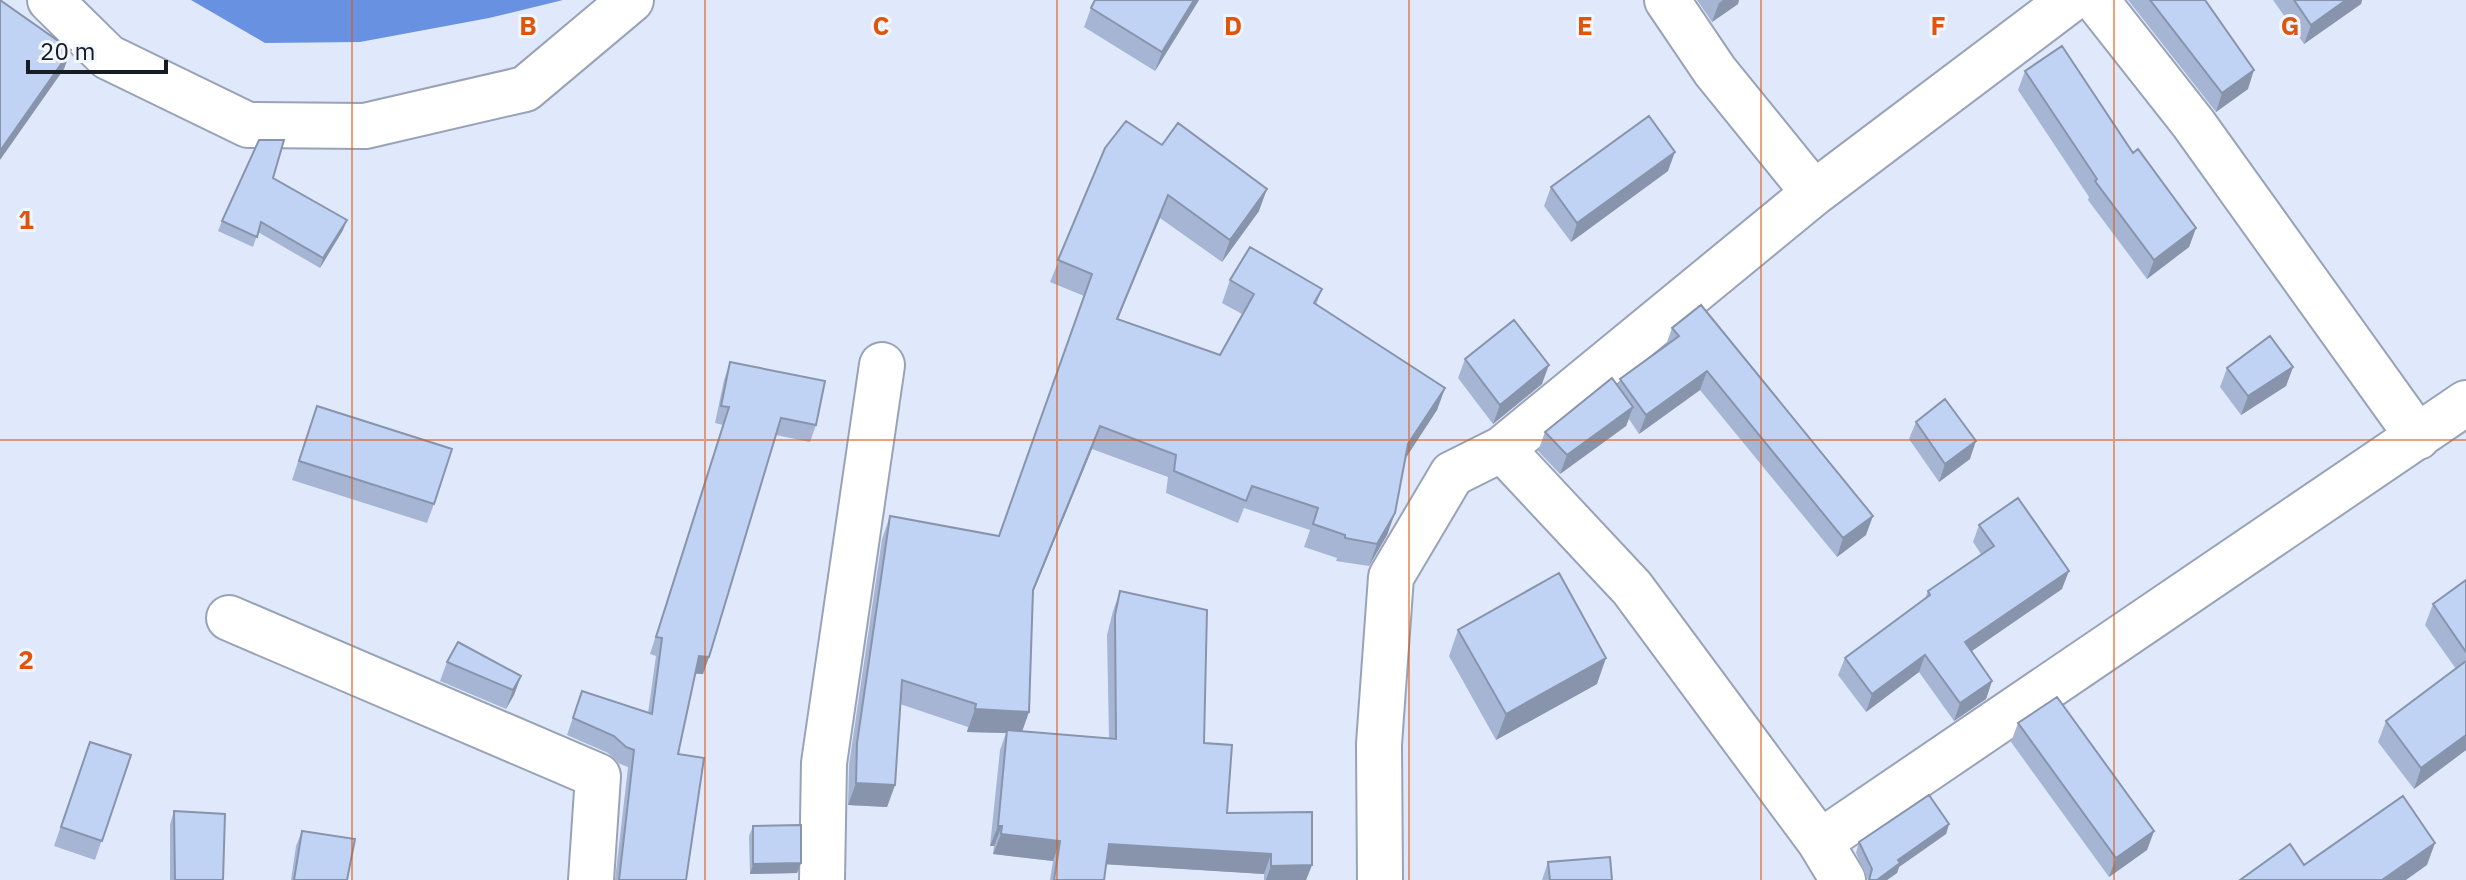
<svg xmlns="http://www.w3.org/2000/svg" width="2466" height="880" font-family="'IBM Plex Sans',sans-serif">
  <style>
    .water { fill: #6891e2 }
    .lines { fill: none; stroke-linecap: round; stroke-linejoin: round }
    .minor-casing { stroke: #98a3b7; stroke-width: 48 }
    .minor { stroke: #fff; stroke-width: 44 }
    .wall { fill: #a6b5d3 }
    .shaded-wall { fill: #8794ac }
    .building { fill: #c1d3f5; stroke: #8794ac; stroke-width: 2 }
    .grid { fill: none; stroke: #de560d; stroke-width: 2; stroke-opacity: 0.55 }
    .grid-label { font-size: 26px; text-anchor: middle; font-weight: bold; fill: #de560d; stroke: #f2f6ff; stroke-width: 6; stroke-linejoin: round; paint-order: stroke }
  </style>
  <rect width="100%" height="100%" fill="#e0e9fb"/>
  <path class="water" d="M191 0H563L489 18 360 42 265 43Z"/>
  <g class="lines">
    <defs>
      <path id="minor" d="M50 0 108 57 248 125 365 126 525 89 631 0
        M1667 0 1715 71 1814 193
        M2096 0 2193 123 2418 437
        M1502 449 1632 588 1820 842 1843 880
        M229 618 598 776 591 880
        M1820 842 2466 403
        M822 880 824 763 882 365
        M1380 880 1379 744 1391 577 1452 474 1502 449 1814 193 2070 0"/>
    </defs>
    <use href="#minor" class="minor-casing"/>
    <use href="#minor" class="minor"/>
  </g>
  <path class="wall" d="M1199 0 1155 71 1084 27 1091 8Z
    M1697 0H1739L1738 4 1712 22Z
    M2128 0H2205L2248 89 2216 112Z
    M2273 0H2362L2361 4 2304 44Z
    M2025 71 2133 153 2196 228 2189 247 2147 279 2088 200 2089 197 2018 90Z
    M1105 148 1259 211 1222 262 1160 218 1118 319 1220 355 1242 314 1222 303 1230 280 1322 289 1316 305 1445 388 1437 410 1405 458 1395 513 1387 535 1369 566 1336 561 1337 558 1304 547 1310 530 1244 508 1238 523 1166 493 1168 477 1092 449 1033 592 1029 712 1022 732 1109 739 1107 635 1113 611 1120 591 1204 743 1227 813 1312 865 1306 880H1264V874L1106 864 1104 880H1050L1053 861 993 854 994 846H990L1000 750 1006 733 967 732 968 727 900 704 895 785 887 807 848 805 849 765 882 539 890 516 999 536 1084 296 1050 282Z
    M1668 171 1571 242 1544 206 1551 187Z
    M273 178 343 230 320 268 258 232 253 247 218 231 222 221Z
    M1672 328 1866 535 1837 557 1700 390 1639 434 1629 419 1626 426 1560 474 1538 451 1545 432 1618 386 1620 379 1666 345Z
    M1465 359 1542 384 1493 424 1458 378Z
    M730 362 816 425 810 442 776 435 709 657 703 674H695L678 754 686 880H615L628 767 620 764 608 753 567 735 582 691 648 713 656 656 650 654 723 425 715 423 724 380Z
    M2293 367 2286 386 2241 415 2220 387 2227 368Z
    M1916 422 1970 459 1939 482 1909 439Z
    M310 425 434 504 427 523 292 480Z
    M1979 525 2062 589 1971 651 1992 681 1986 699 1954 721 1919 672 1866 712 1838 675 1845 658 1925 599 1928 591 1981 554 1973 542Z
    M2466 580V750L2414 789 2378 742 2386 721 2456 669 2425 625 2433 604Z
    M1458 630 1597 684 1496 740 1449 656Z
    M447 662 521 676 514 695 506 709 440 681Z
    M2018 723 2154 831 2147 850 2109 877 2011 742Z
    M90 742 131 755 95 860 54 846Z
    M174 811 223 880H170V824Z
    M1949 824 1946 834 1899 867 1897 873 1887 880H1868L1856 853 1859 842Z
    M753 826 801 863 797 873 750 874 749 836Z
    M302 831 347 880H291L296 846Z
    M1548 862 1612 880H1542Z"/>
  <path class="shaded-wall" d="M1194 0H1199L1155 71 1162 52Z
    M1723 0H1739L1738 4 1712 22 1719 3Z
    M2346 0H2362L2361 4 2304 44 2311 25Z
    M71 50 64 69 0 160V151Z
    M2254 70 2248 89 2216 112 2222 93Z
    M1675 152 1668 171 1571 242 1577 223Z
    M1267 189 1259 211 1222 262 1230 240Z
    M1168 195 1160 218 1108 341 1117 319Z
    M347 220 343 230 320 268 323 258Z
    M2196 228 2189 247 2147 279 2154 260Z
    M1549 365 1542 384 1493 424 1500 405Z
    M2293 367 2286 386 2241 415 2248 396Z
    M1707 371 1700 390 1639 434 1646 415Z
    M1445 388 1437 410 1400 467 1408 444Z
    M1633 407 1626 426 1560 474 1567 455Z
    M1100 426 1092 449 1025 612 1033 590Z
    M1976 441 1970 459 1939 482 1945 464Z
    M1395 513 1387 535 1369 566 1377 544Z
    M1873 516 1866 535 1837 557 1843 538Z
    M2069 571 2062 589 1959 660 1965 642Z
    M1925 655 1919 672 1866 712 1872 694Z
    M699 656 709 657 703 674 692 673Z
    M1606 658 1597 684 1496 740 1506 714Z
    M521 676 514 695 506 709 513 690Z
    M1992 681 1986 699 1954 721 1960 703Z
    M975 709 1029 712 1021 734 1007 730 1006 733 967 732Z
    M2466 735V750L2414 789 2421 768Z
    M856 783 895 785 887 807 848 805Z
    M1949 824 1946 834 1899 867 1897 873 1887 880H1877L1898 860Z
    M998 826H1002L994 846H990Z
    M2154 831 2147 850 2109 877 2116 858Z
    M1001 834 1060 841 1053 861 993 854Z
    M2435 843 2427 865 2406 880H2382Z
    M1109 844 1271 854 1264 874 1101 864Z
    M801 863 797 873 750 874 753 864Z
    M1312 865 1306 880H1266L1271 866Z"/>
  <path class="building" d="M0 0 71 50 0 151Z
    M1095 0H1194L1162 52 1091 8Z
    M2150 0H2205L2254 70 2222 93Z
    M2294 0H2346L2311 25Z
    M2062 46 2133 153 2138 149 2196 228 2154 260 2095 181 2097 179 2025 71Z
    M1649 116 1675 152 1577 223 1551 187Z
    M1126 121 1162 145 1178 123 1267 189 1230 240 1168 195 1117 319 1220 355 1254 294 1230 280 1250 247 1322 289 1314 303 1445 388 1408 444 1395 513 1377 544 1345 538V535L1313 524 1318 508 1252 486 1246 501 1174 471 1176 455 1100 426 1033 590 1029 712 975 709 976 704 902 680 895 785 856 783 857 743 890 516 999 536 1092 274 1058 260 1105 148Z
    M259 140H284L273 178 347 220 323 258 261 222 257 237 222 221Z
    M1701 305 1873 516 1843 538 1707 371 1646 415 1620 379 1679 336 1672 328Z
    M1514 320 1549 365 1500 405 1465 359Z
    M2270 336 2293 367 2248 396 2227 368Z
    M730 362 825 381 816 425 781 418 709 657 699 656 678 754 704 758 686 880H619L634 750 626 747 614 736 573 718 582 691 652 714 662 638 656 637 729 407 721 406Z
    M1612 378 1633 407 1567 455 1545 432Z
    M1945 399 1976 441 1945 464 1916 422Z
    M317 406 452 449 434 504 299 461Z
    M2018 498 2069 571 1965 642 1992 681 1960 703 1925 655 1872 694 1845 658 1930 595 1928 591 1994 546 1979 525Z
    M1559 573 1606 658 1506 714 1458 630Z
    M2466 580V652L2433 604Z
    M1120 591 1207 610 1204 743 1232 745 1227 813 1312 812V865L1271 866V854L1109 844 1104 880H1054L1060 841 1001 834 1002 826H998L1007 730 1116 739 1115 615Z
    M458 642 521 676 513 690 447 662Z
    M2466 661V735L2421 768 2386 721Z
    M2057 697 2154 831 2116 858 2018 723Z
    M90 742 131 755 102 841 61 827Z
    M1929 795 1949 824 1898 860 1900 863 1877 880H1869L1872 869 1859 842Z
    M2403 796 2435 843 2382 880H2240L2290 844 2304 865Z
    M174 811 225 814 223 880H175Z
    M801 825V863L753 864V826Z
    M302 831 355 839 347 880H294Z
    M1610 857 1612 880H1550L1548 862Z"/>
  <path class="grid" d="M352 0V880M705 0V880M1057 0V880M1409 0V880M1761 0V880M2114 0V880M0 440H2466"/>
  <g class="grid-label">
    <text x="528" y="35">B</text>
    <text x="881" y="35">C</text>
    <text x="1233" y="35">D</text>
    <text x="1585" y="35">E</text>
    <text x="1938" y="35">F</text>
    <text x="2290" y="35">G</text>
    <text x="26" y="229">1</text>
    <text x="26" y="669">2</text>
  </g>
  <path d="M28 60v12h138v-12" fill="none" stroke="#171b23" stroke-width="4"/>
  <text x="40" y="60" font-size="24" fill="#171b23" stroke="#f2f6ff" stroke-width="6" paint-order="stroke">20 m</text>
</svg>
